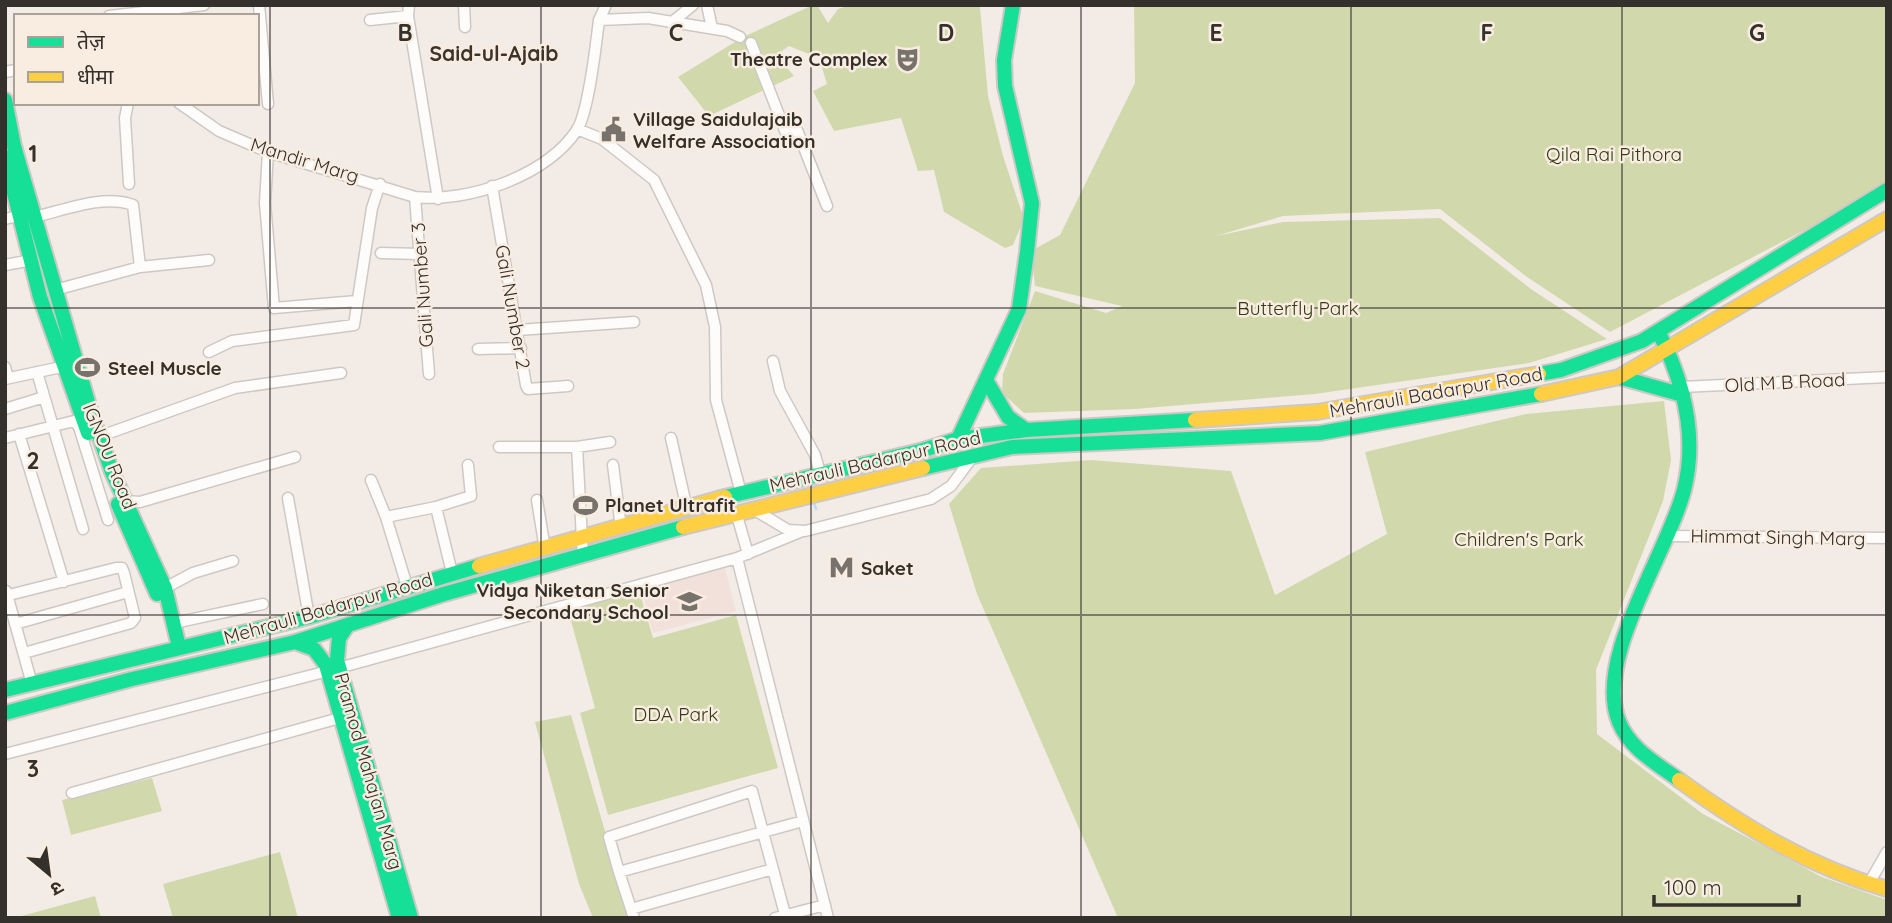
<svg xmlns="http://www.w3.org/2000/svg" width="1892" height="923" font-family="Quicksand,'Noto Sans Devanagari',sans-serif">
  <style>
    .education { fill: #f2e0db }
    .green { fill: #d1d9ac }
    .lines { fill: none; stroke-linecap: round; stroke-linejoin: round }
    .stream { stroke: #c0daf5; stroke-width: 2.5 }
    .street-casing { stroke: #cec8c4; stroke-width: 13 }
    .fast-casing { stroke: #cec8c4; stroke-width: 18 }
    .slow-casing { stroke: #cec8c4; stroke-width: 18 }
    .street { stroke: #fdfcfb; stroke-width: 10 }
    .fast { stroke: #16e098; stroke-width: 14 }
    .slow { stroke: #ffcf43; stroke-width: 14 }
    .grid { fill: none; stroke: #34302b; stroke-width: 2; stroke-opacity: 0.55 }
    .labels { text-anchor: middle; dominant-baseline: central; stroke-width: 5; stroke-linejoin: round; paint-order: stroke }
    .poi-label { font-size: 19px; font-weight: bold; fill: #34302b; stroke: #f9ece0; text-anchor: start }
    .park-label { font-size: 19px; fill: #333c16; stroke: #f9ece0 }
    .street-label { font-size: 19px; fill: #34302b; stroke: #f9ece0 }
    .neighbourhood-label { font-size: 21px; font-weight: bold; fill: #3d332a; stroke: #f9ece0 }
    .grid-label { font-size: 23px; text-anchor: middle; font-weight: bold; fill: #34302b; stroke: #f9ece0; stroke-width: 5; stroke-linejoin: round; paint-order: stroke }
  </style>
  <rect width="100%" height="100%" fill="#f3ece6"/>
  <path class="education" d="M725 568 736 611 653 633 642 590Z"/>
  <path class="green" d="M813 5H817L828 23 838 9 850 5 980 7 988 96 1003 156 1024 219 1013 245 1005 248 944 212 934 170 918 171 901 118 834 131 813 91 827 84 819 58 789 46 776 55 794 76 709 116 678 77 743 37Z
    M1134 5H1887V187L1610 332 1527 277 1440 209 1283 216 1216 236 1283 222 1440 218 1531 289 1607 339 1529 363 1315 394 1135 409 1024 413 1002 393 1003 374 1035 291 1106 313 1122 306 1035 286 1031 251 1060 235 1135 83Z
    M1664 401 1671 460 1663 501 1596 670 1597 734 1703 814 1822 877 1887 900V918H1118L977 594 949 504 981 468 1091 460 1231 471 1275 595 1387 534 1365 452 1526 414Z
    M639 590 653 638 736 615 778 768 608 815 580 713 595 708 568 610Z
    M571 715 622 889 628 918H593L579 884 535 722Z
    M152 778 162 811 71 835 62 800Z
    M280 852 298 918H173L163 884Z
    M95 896 101 918H14Z"/>
  <g class="lines">
    <path class="stream" d="M813 500 816 509"/>
    <defs>
      <path id="street" d="M259 5 268 104
        M409 5 408 16 438 199
        M464 5 465 27
        M707 5 712 28
        M109 16 204 5
        M370 20 408 16
        M599 20 648 18 727 31 740 37
        M671 23 693 5
        M751 43 786 133 797 130 827 206
        M5 72 16 70
        M128 103 125 118 129 184
        M179 103 219 131 268 152 415 197C468 203 546 176 577 130 589 110 596 44 599 20L606 5
        M577 129 602 139 654 180 706 285 715 327 716 400 741 493
        M268 152 265 203 274 308 357 301
        M492 186 526 385 528 389 568 386
        M415 197 429 374
        M35 217C65 210 103 194 133 205L140 267
        M5 219 18 216
        M381 253 420 254
        M5 265 32 260
        M55 290 140 267 209 260
        M518 330 634 322
        M478 349 521 348
        M209 352 232 341 354 325 372 208 380 184
        M773 361 780 391 815 455 820 473
        M5 367 8 378
        M37 372 83 529
        M5 379 66 366
        M1682 387 1887 377
        M5 409 44 397
        M19 434 64 582
        M98 437 235 388 341 373
        M5 438 74 421 79 427 108 520
        M671 438 687 509
        M499 447H577L610 442
        M577 447 583 557
        M613 465 621 528
        M371 480 386 517
        M288 498 309 617
        M537 500 545 549
        M126 501 140 502 295 457
        M753 509 788 530 805 531 931 499 951 486 974 455
        M736 512 748 554
        M1669 536 1887 538
        M737 558 828 918
        M452 573 436 507 471 496 468 465
        M407 586 386 517 436 507
        M165 588 193 573 233 561
        M6 591 32 684
        M9 595 116 568H122L124 573 135 618 131 623 24 653
        M174 623 263 604
        M15 624 128 592
        M5 754 328 671 737 558 800 532
        M72 793 343 717
        M619 872 609 837 752 791 786 918
        M1868 885 1887 852
        M631 909 773 869
        M634 918 619 872 803 821
        M775 918 825 905"/>
      <path id="fast" d="M5 100 14 146 92 416 112 472 165 588 179 647
        M5 157 40 297 88 433
        M1658 331C1683 380 1698 435 1684 490 1668 553 1593 659 1619 722 1630 749 1656 763 1679 780
        M1539 374 1561 370 1642 341 1887 190
        M1619 377 1683 395
        M986 380 1008 417 1026 430
        M958 439 1019 309 1027 252 1032 203 1005 86 1004 60 1013 5
        M923 468 1012 447 1320 433 1541 394
        M725 497 920 451 958 439 1026 430 1195 420
        M118 504 157 594
        M347 626 339 638 337 660 411 918
        M295 642 314 649 326 665 399 918
        M5 690 309 617 479 566
        M5 713 132 679 295 642 444 594 683 527"/>
      <path id="slow" d="M1541 394 1619 377 1887 219
        M1195 420 1317 412 1539 374
        M683 527 923 468
        M479 566 725 497
        M1679 780C1744 827 1809 867 1887 889"/>
    </defs>
    <use href="#street" class="street-casing"/>
    <use href="#fast" class="fast-casing"/>
    <use href="#slow" class="slow-casing"/>
    <use href="#street" class="street"/>
    <use href="#fast" class="fast"/>
    <use href="#slow" class="slow"/>
  </g>
  <path class="grid" d="M270 5V918M541 5V918M811 5V918M1081 5V918M1351 5V918M1622 5V918M5 308H1887M5 615H1887"/>
  <defs>
    <symbol id="theatre-bare" viewBox="-9 -9 18 18"><path d="M-5-5.5Q0-4 5-5.5V0Q5 5 0 6Q-5 5-5 0ZM-3.3-2.5H-1v1.5H-3.3ZM1-2.5H3.3v1.5H1ZM-2.8 1Q0 5.5 2.8 1Z" fill="#77726c" stroke="#f9ece0" stroke-width="2.5" paint-order="stroke"/></symbol>
    <symbol id="civic-bare" viewBox="-9 -9 18 18"><path d="M-.6-6.5H3V-4.5H.6V-3L4-1V1h2V6H-6V1h2V-1L-.6-3ZM-1.2 2.5V6h2.4V2.5Z" fill="#77726c" stroke="#f9ece0" stroke-width="2.5" paint-order="stroke"/></symbol>
    <symbol id="stadium-bare" viewBox="-9 -9 18 18"><path d="M0-5a6.5 5 0 1 0 0 10a6.5 5 0 1 0 0-10ZM-3.5-1.8h7v3.6h-7Z" fill="#77726c" stroke="#f9ece0" stroke-width="2.5" paint-order="stroke"/></symbol>
    <symbol id="metro-bare" viewBox="-9 -9 18 18"><path d="M-5.5 5V-5H-3L0 0L3-5H5.5V5H3V-.5L0 4L-3-.5V5Z" fill="#77726c" stroke="#f9ece0" stroke-width="2.5" paint-order="stroke"/></symbol>
    <symbol id="school-bare" viewBox="-9 -9 18 18"><path d="M0-5L7-2L0 1L-7-2ZM-4 1L0 2.5L4 1V4Q0 6-4 4Z" fill="#77726c" stroke="#f9ece0" stroke-width="2.5" paint-order="stroke"/></symbol>
  </defs>
  <g fill-rule="evenodd">
    <use href="#theatre-bare" x="890" y="42" width="35" height="35"/>
    <use href="#civic-bare" x="596" y="112" width="35" height="35"/>
    <use href="#stadium-bare" x="70" y="350" width="35" height="35"/>
    <use href="#stadium-bare" x="568" y="488" width="35" height="35"/>
    <use href="#metro-bare" x="824" y="550" width="35" height="35"/>
    <use href="#school-bare" x="672" y="584" width="35" height="35"/>
  </g>
  <g class="labels">
    <g class="poi-label">
      <text x="887" y="59" text-anchor="end">Theatre Complex</text>
      <text x="633" y="119">Village Saidulajaib<tspan x="633" dy="22">Welfare Association</tspan></text>
      <text x="108" y="368">Steel Muscle</text>
      <text x="605" y="505">Planet Ultrafit</text>
      <text x="861" y="568">Saket</text>
      <text x="669" y="590" text-anchor="end">Vidya Niketan Senior<tspan x="669" dy="22">Secondary School</tspan></text>
    </g>
    <g class="park-label">
      <text x="1614" y="154">Qila Rai Pithora</text>
      <text x="1298" y="308">Butterfly Park</text>
      <text x="1519" y="539">Children's Park</text>
      <text x="676" y="714">DDA Park</text>
    </g>
    <g class="street-label">
      <text transform="translate(305 160) rotate(17)">Mandir Marg</text>
      <text transform="translate(422 285) rotate(-94)">Gali Number 3</text>
      <text transform="translate(513 307) rotate(80)">Gali Number 2</text>
      <text transform="translate(1785 382) rotate(-3)">Old M B Road</text>
      <text transform="translate(1436 392) rotate(-10)">Mehrauli Badarpur Road</text>
      <text transform="translate(110 456) rotate(68)">IGNOU Road</text>
      <text transform="translate(875 461) rotate(-13)">Mehrauli Badarpur Road</text>
      <text transform="translate(1778 537) rotate(1)">Himmat Singh Marg</text>
      <text transform="translate(328 608) rotate(-16)">Mehrauli Badarpur Road</text>
      <text transform="translate(369 771) rotate(74)">Pramod Mahajan Marg</text>
    </g>
    <g class="neighbourhood-label">
      <text x="494" y="53">Said-ul-Ajaib</text>
    </g>
  </g>
  <g class="grid-label">
    <text x="405" y="41">B</text>
    <text x="676" y="41">C</text>
    <text x="946" y="41">D</text>
    <text x="1216" y="41">E</text>
    <text x="1487" y="41">F</text>
    <text x="1757" y="41">G</text>
    <text x="33" y="162">1</text>
    <text x="33" y="469">2</text>
    <text x="33" y="777">3</text>
  </g>
  <rect width="1892" height="923" fill="none" stroke="#34302b" stroke-width="14"/>
  <rect x="14" y="14" width="245" height="91" fill="#f9ece0" stroke="#aaa198" stroke-width="2"/>
  <rect x="28" y="37" width="35" height="10" fill="#16e098" stroke="#aaa198" stroke-width="2"/>
  <text x="77" y="49" font-size="21" fill="#34302b">तेज़</text>
  <rect x="28" y="72" width="35" height="10" fill="#ffcf43" stroke="#aaa198" stroke-width="2"/>
  <text x="77" y="84" font-size="21" fill="#34302b">धीमा</text>
  <g transform="translate(49 874) rotate(151)" stroke="#f9ece0" stroke-width="5" paint-order="stroke">
  <path d="M0-5L12 26L0 18L-12 26Z" fill="#34302b"/>
  <text y="-10" font-size="19" font-weight="bold" text-anchor="middle" fill="#34302b">उ</text>
  </g>
  <path d="M1654 895v10h145v-10" fill="none" stroke="#34302b" stroke-width="3.5"/>
  <text x="1664" y="895" font-size="21" fill="#34302b" stroke="#f9ece0" stroke-width="5" paint-order="stroke">100 m</text>
</svg>
